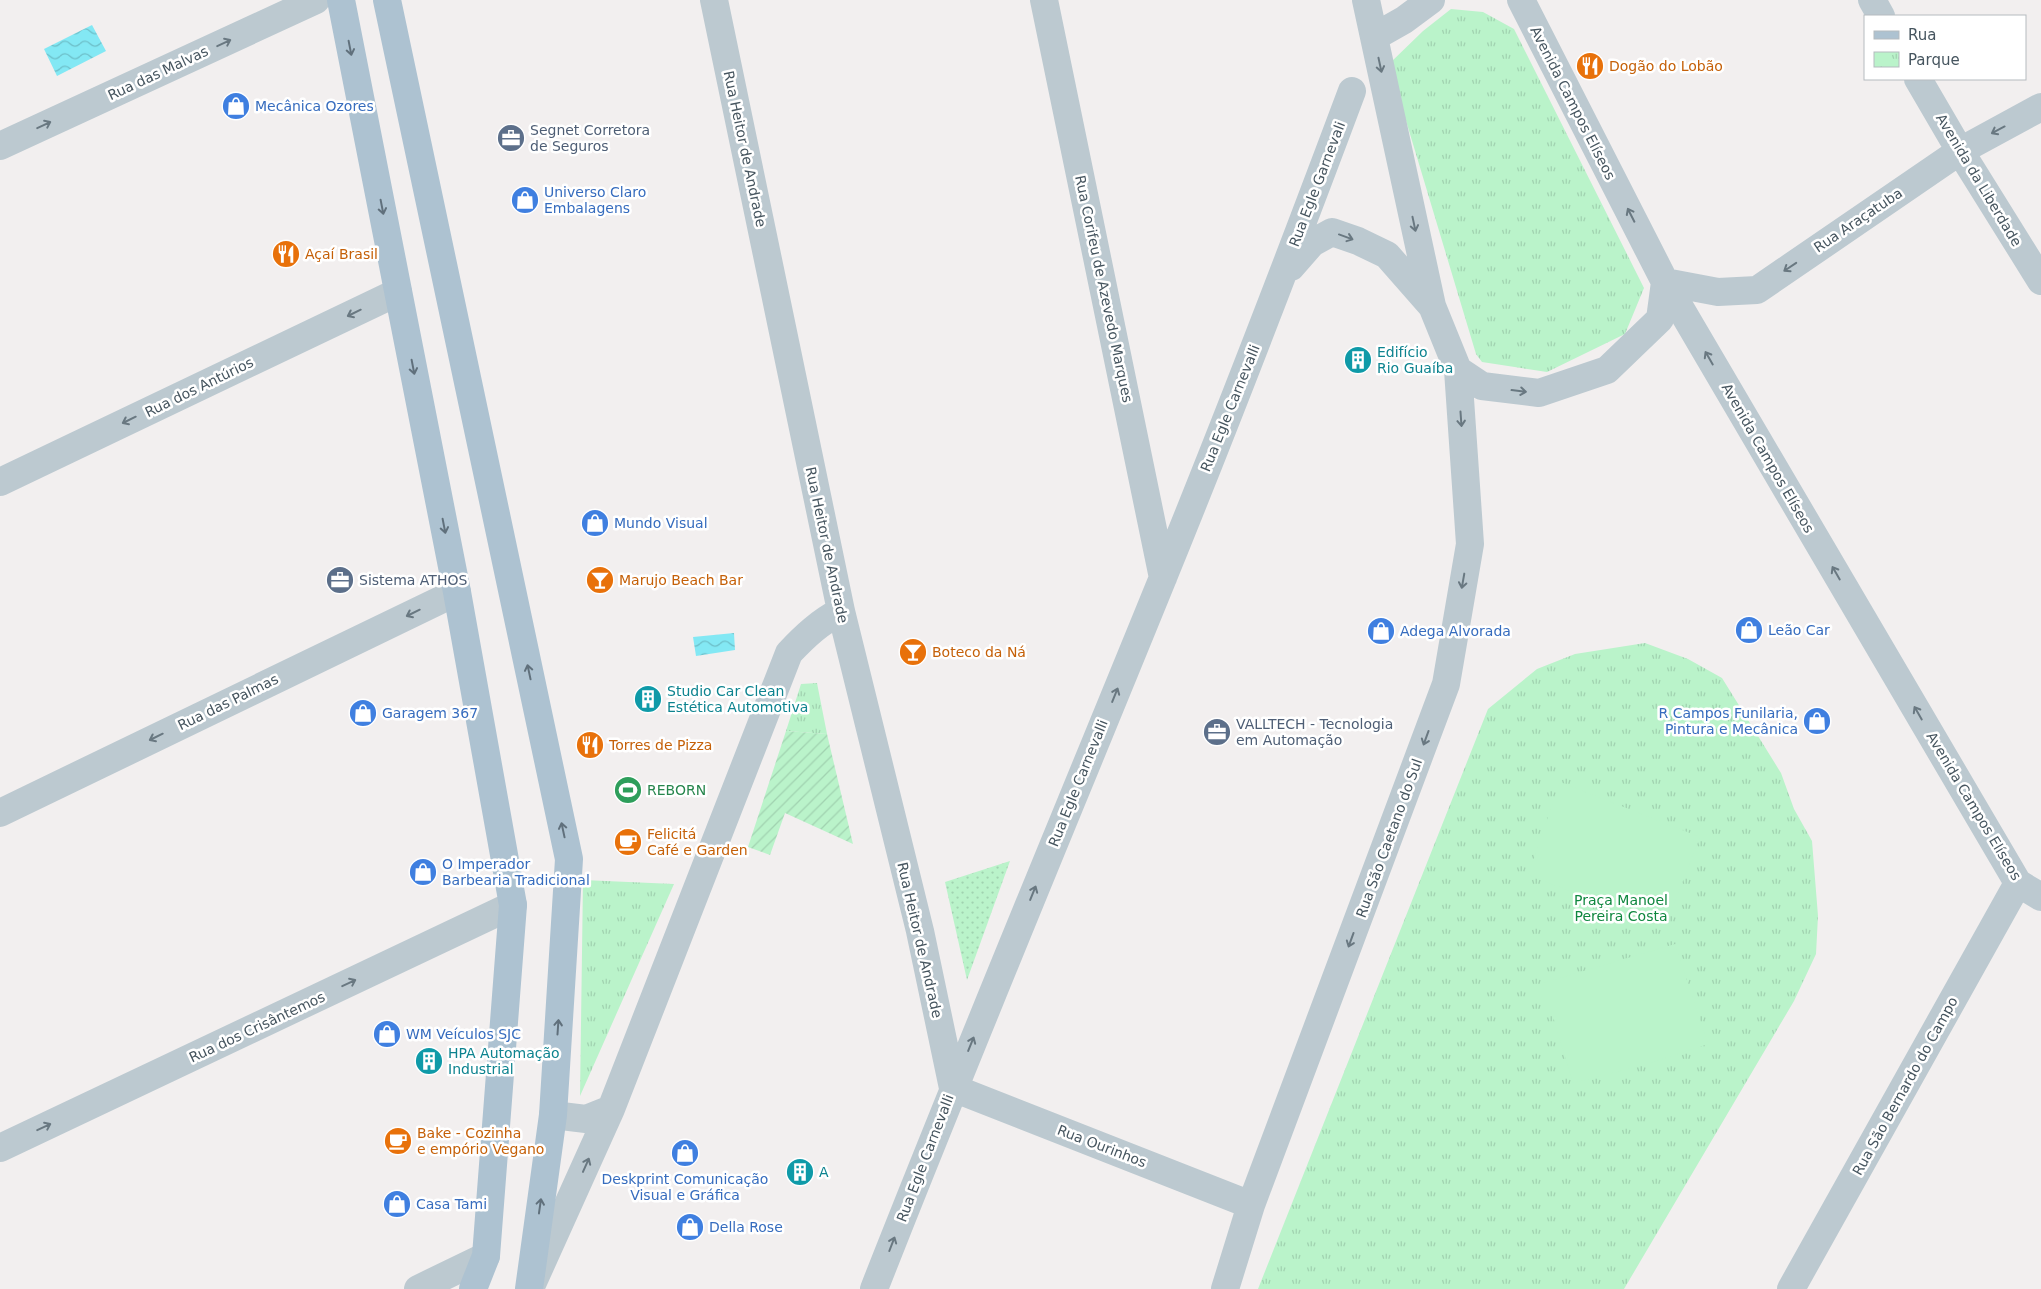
<svg xmlns="http://www.w3.org/2000/svg" width="2041" height="1289" font-family="'DejaVu Sans',sans-serif">
  <style>
    .grass { fill: url(#grass-dots) }
    .park { fill: url(#park-tufts) }
    .garden { fill: url(#garden-furrows) }
    .pitch { fill: #baf3ca }
    .water { fill: url(#water-waves) }
    .lines { fill: none; stroke-linecap: round; stroke-linejoin: round }
    .minor { stroke: #bcc9d0; stroke-width: 28 }
    .major { stroke: #adc2d1; stroke-width: 28 }
    .oneway { stroke: #697881 }
    .oneway2 { stroke: #60707c }
    .labels { text-anchor: middle; dominant-baseline: central; stroke-width: 5; stroke-linejoin: round; paint-order: stroke }
    .food-label { font-size: 14px; fill: #c56008; stroke: #fff; text-anchor: start }
    .street-label { font-size: 14px; fill: #46555f; stroke: #fff }
    .shop-label { font-size: 14px; fill: #366cbe; stroke: #fff; text-anchor: start }
    .service-label { font-size: 14px; fill: #4e5e75; stroke: #fff; text-anchor: start }
    .culture-label { font-size: 14px; fill: #0d838f; stroke: #fff; text-anchor: start }
    .leisure-label { font-size: 14px; fill: #27864d; stroke: #fff; text-anchor: start }
    .park-label { font-size: 14px; fill: #0f873f; stroke: #fff }
  </style>
  <defs>
    <pattern id="grass-dots" width="8" height="8" patternUnits="userSpaceOnUse" patternTransform="scale(1.25)"><rect width="8" height="8" fill="#baf3ca"/><path d="M2 2h.1M6 6h.1" fill="none" stroke="#a1d2b0" stroke-width="1.8" stroke-linecap="round"/></pattern>
    <pattern id="park-tufts" width="24" height="20" patternUnits="userSpaceOnUse" patternTransform="scale(1.25)"><rect width="24" height="20" fill="#baf3ca"/><path d="M3 7l-1-3M5 7V3M7 7l1-3M15 17l-1-3M17 17v-4M19 17l1-3" fill="none" stroke="#a1d2b0"/></pattern>
    <pattern id="garden-furrows" width="10" height="10" patternUnits="userSpaceOnUse" patternTransform="scale(1.25)"><rect width="10" height="10" fill="#baf3ca"/><path d="M-1 1l2-2M0 10L10 0M9 11l2-2" fill="none" stroke="#a1d2b0"/></pattern>
    <pattern id="water-waves" width="16" height="10" patternUnits="userSpaceOnUse" patternTransform="scale(1.25)"><rect width="16" height="10" fill="#83e8f4"/><path d="M0 5q4-4 8 0t8 0" fill="none" stroke="#6dbfc9"/></pattern>
  </defs>
  <rect width="100%" height="100%" fill="#f2efef"/>
  <path class="grass" d="M1010 861 967 980 945 882Z"/>
  <path class="park" d="M1451 9 1483 12 1514 29 1644 288 1625 334 1547 372 1482 362 1476 354 1389 64 1423 31Z
    M1645 643 1688 659 1722 678 1781 773 1794 809 1812 841 1818 916 1816 954 1794 1001 1624 1289H1258L1488 709 1537 669 1575 654Z
    M817 683 827 734 786 731 801 684Z
    M583 880 674 884 580 1096Z"/>
  <path class="garden" d="M786 731 827 734 853 844 785 813 770 855 748 847Z"/>
  <path class="pitch" d="M1560 782 1700 837 1665 927 1528 875Z
    M1675 944 1708 1044 1644 1065 1573 1083 1543 983Z"/>
  <path class="water" d="M92 25 106 51 57 76 44 49Z
    M734 633 735 650 696 656 693 637Z"/>
  <g class="lines">
    <path class="minor" d="M714 0 841 611 920 931 953 1088 1251 1205
      M1044 0 1163 578
      M1366 0 1432 306 1458 370 1482 386 1539 393 1607 370 1660 319 1665 282 1718 292 1757 290 1960 151 2041 107
      M1521 0 1665 282 2018 883 2041 897
      M1872 0 1881 16
      M1374 37 1404 20 1431 0
      M1918 79 1960 151 2041 281
      M0 146 316 0
      M1291 267 1312 243 1332 232 1358 241 1387 255 1430 304
      M0 482 398 292
      M0 813 457 592
      M553 1115 586 1119 611 1109
      M0 1148 513 905
      M533 1282 611 1109 789 653C805 636 820 622 841 611
      M418 1289 486 1256
      M874 1289C967 1052 1066 816 1162 580 1228 418 1291 254 1352 91
      M1225 1289 1251 1205 1446 684 1470 544 1458 370
      M1791 1289 2018 883"/>
    <path class="major" d="M341 0 457 592 513 905 486 1256 473 1289
      M387 0 569 859 553 1115 529 1289"/>
  </g>
  <defs><path id="oneway-shaft" d="M-6 0H5M1.5-3L5.5 0L1.5 3" fill="none" stroke-width="1.6" stroke-linecap="round" stroke-linejoin="round" transform="scale(1.25)"/></defs>
  <g class="oneway">
    <use href="#oneway-shaft" transform="translate(224 43) rotate(-25)"/>
    <use href="#oneway-shaft" transform="translate(1380 65) rotate(78)"/>
    <use href="#oneway-shaft" transform="translate(44 125) rotate(-25)"/>
    <use href="#oneway-shaft" transform="translate(1998 130) rotate(152)"/>
    <use href="#oneway-shaft" transform="translate(1631 215) rotate(-117)"/>
    <use href="#oneway-shaft" transform="translate(1414 224) rotate(78)"/>
    <use href="#oneway-shaft" transform="translate(1346 237) rotate(20)"/>
    <use href="#oneway-shaft" transform="translate(1790 267) rotate(146)"/>
    <use href="#oneway-shaft" transform="translate(354 313) rotate(154)"/>
    <use href="#oneway-shaft" transform="translate(1709 358) rotate(-120)"/>
    <use href="#oneway-shaft" transform="translate(1519 391) rotate(7)"/>
    <use href="#oneway-shaft" transform="translate(1461 419) rotate(86)"/>
    <use href="#oneway-shaft" transform="translate(129 420) rotate(154)"/>
    <use href="#oneway-shaft" transform="translate(1836 573) rotate(-120)"/>
    <use href="#oneway-shaft" transform="translate(1463 581) rotate(100)"/>
    <use href="#oneway-shaft" transform="translate(413 613) rotate(154)"/>
    <use href="#oneway-shaft" transform="translate(1115 695) rotate(-68)"/>
    <use href="#oneway-shaft" transform="translate(1918 713) rotate(-120)"/>
    <use href="#oneway-shaft" transform="translate(156 737) rotate(154)"/>
    <use href="#oneway-shaft" transform="translate(1426 738) rotate(110)"/>
    <use href="#oneway-shaft" transform="translate(1033 893) rotate(-68)"/>
    <use href="#oneway-shaft" transform="translate(1351 940) rotate(110)"/>
    <use href="#oneway-shaft" transform="translate(349 983) rotate(-25)"/>
    <use href="#oneway-shaft" transform="translate(971 1044) rotate(-68)"/>
    <use href="#oneway-shaft" transform="translate(44 1127) rotate(-25)"/>
    <use href="#oneway-shaft" transform="translate(586 1165) rotate(-66)"/>
    <use href="#oneway-shaft" transform="translate(892 1244) rotate(-69)"/>
  </g>
  <g class="oneway2">
    <use href="#oneway-shaft" transform="translate(350 48) rotate(79)"/>
    <use href="#oneway-shaft" transform="translate(382 207) rotate(79)"/>
    <use href="#oneway-shaft" transform="translate(413 367) rotate(79)"/>
    <use href="#oneway-shaft" transform="translate(444 526) rotate(79)"/>
    <use href="#oneway-shaft" transform="translate(529 672) rotate(-102)"/>
    <use href="#oneway-shaft" transform="translate(563 830) rotate(-102)"/>
    <use href="#oneway-shaft" transform="translate(558 1027) rotate(-86)"/>
    <use href="#oneway-shaft" transform="translate(540 1206) rotate(-82)"/>
  </g>
  <defs>
    <symbol id="restaurant-disc" viewBox="-11 -11 22 22"><circle r="9.5" fill="#e8710a" stroke="#fff"/><path d="M-5-6h1v4h1v-4h1v4h1v-4h1v5L-1.5 .5V6h-2V.5L-5-1ZM5-6V6H3V1.5H1.5Q1.5-4 5-6Z" fill="#fff"/></symbol>
    <symbol id="shop-disc" viewBox="-11 -11 22 22"><circle r="9.5" fill="#3f7fe0" stroke="#fff"/><path d="M-5-2.5h2.3a2.7 3.5 0 0 1 5.4 0H5L5.5 6h-11ZM-1.5-2.5h3a1.5 2.3 0 0 0-3 0Z" fill="#fff"/></symbol>
    <symbol id="office-disc" viewBox="-11 -11 22 22"><circle r="9.5" fill="#5c6f8a" stroke="#fff"/><path d="M-6-3h4V-5.5h4V-3h4V5H-6ZM-1-4.5V-3h2v-1.5ZM-6 0V1H6V0Z" fill="#fff"/></symbol>
    <symbol id="building-disc" viewBox="-11 -11 22 22"><circle r="9.5" fill="#0f9aa8" stroke="#fff"/><path d="M-4-6H4V6H1V3H-1V6H-4ZM-2.5-4.3h1.7v1.8h-1.7ZM.8-4.3h1.7v1.8H.8ZM-2.5-1h1.7V.8h-1.7ZM.8-1h1.7V.8H.8Z" fill="#fff"/></symbol>
    <symbol id="bar-disc" viewBox="-11 -11 22 22"><circle r="9.5" fill="#e8710a" stroke="#fff"/><path d="M-6-5H6L.8 .8V4.5H3.5V6h-7V4.5H-.8V.8Z" fill="#fff"/></symbol>
    <symbol id="stadium-disc" viewBox="-11 -11 22 22"><circle r="9.5" fill="#2e9e5b" stroke="#fff"/><path d="M0-5a6.5 5 0 1 0 0 10a6.5 5 0 1 0 0-10ZM-3.5-1.8h7v3.6h-7Z" fill="#fff"/></symbol>
    <symbol id="cafe-disc" viewBox="-11 -11 22 22"><circle r="9.5" fill="#e8710a" stroke="#fff"/><path d="M-5.5-4.5H6V0H3Q3 3.5 0 3.5H-2.5Q-5.5 3.5-5.5 0ZM3-3.2v2h1.7v-2ZM-6 4.5H4V6H-6Z" fill="#fff"/></symbol>
  </defs>
  <g fill-rule="evenodd">
    <use href="#restaurant-disc" x="1574" y="50" width="32" height="32"/>
    <use href="#shop-disc" x="220" y="90" width="32" height="32"/>
    <use href="#office-disc" x="495" y="122" width="32" height="32"/>
    <use href="#shop-disc" x="509" y="184" width="32" height="32"/>
    <use href="#restaurant-disc" x="270" y="238" width="32" height="32"/>
    <use href="#building-disc" x="1342" y="344" width="32" height="32"/>
    <use href="#shop-disc" x="579" y="507" width="32" height="32"/>
    <use href="#office-disc" x="324" y="564" width="32" height="32"/>
    <use href="#bar-disc" x="584" y="564" width="32" height="32"/>
    <use href="#shop-disc" x="1733" y="614" width="32" height="32"/>
    <use href="#shop-disc" x="1365" y="615" width="32" height="32"/>
    <use href="#bar-disc" x="897" y="636" width="32" height="32"/>
    <use href="#building-disc" x="632" y="683" width="32" height="32"/>
    <use href="#shop-disc" x="347" y="697" width="32" height="32"/>
    <use href="#shop-disc" x="1801" y="705" width="32" height="32"/>
    <use href="#office-disc" x="1201" y="716" width="32" height="32"/>
    <use href="#restaurant-disc" x="574" y="729" width="32" height="32"/>
    <use href="#stadium-disc" x="612" y="774" width="32" height="32"/>
    <use href="#cafe-disc" x="612" y="826" width="32" height="32"/>
    <use href="#shop-disc" x="407" y="856" width="32" height="32"/>
    <use href="#shop-disc" x="371" y="1018" width="32" height="32"/>
    <use href="#building-disc" x="413" y="1045" width="32" height="32"/>
    <use href="#cafe-disc" x="382" y="1125" width="32" height="32"/>
    <use href="#shop-disc" x="669" y="1137" width="32" height="32"/>
    <use href="#building-disc" x="784" y="1156" width="32" height="32"/>
    <use href="#shop-disc" x="381" y="1188" width="32" height="32"/>
    <use href="#shop-disc" x="674" y="1211" width="32" height="32"/>
  </g>
  <g class="labels">
    <g class="food-label">
      <text x="1609" y="66">Dogão do Lobão</text>
      <text x="305" y="254">Açaí Brasil</text>
      <text x="619" y="580">Marujo Beach Bar</text>
      <text x="932" y="652">Boteco da Ná</text>
      <text x="609" y="745">Torres de Pizza</text>
      <text x="647" y="834">Felicitá<tspan x="647" dy="16">Café e Garden</tspan></text>
      <text x="417" y="1133">Bake - Cozinha<tspan x="417" dy="16">e empório Vegano</tspan></text>
    </g>
    <g class="street-label">
      <text transform="translate(158 73) rotate(-25)">Rua das Malvas</text>
      <text transform="translate(1573 103) rotate(63)">Avenida Campos Elíseos</text>
      <text transform="translate(745 149) rotate(78)">Rua Heitor de Andrade</text>
      <text transform="translate(1979 180) rotate(59)">Avenida da Liberdade</text>
      <text transform="translate(1317 184) rotate(-69)">Rua Egle Garnevali</text>
      <text transform="translate(1858 220) rotate(-34)">Rua Araçatuba</text>
      <text transform="translate(1104 289) rotate(78)">Rua Corifeu de Azevedo Marques</text>
      <text transform="translate(199 387) rotate(-26)">Rua dos Antúrios</text>
      <text transform="translate(1230 408) rotate(-68)">Rua Egle Carnevalli</text>
      <text transform="translate(1768 458) rotate(60)">Avenida Campos Elíseos</text>
      <text transform="translate(827 545) rotate(78)">Rua Heitor de Andrade</text>
      <text transform="translate(228 702) rotate(-26)">Rua das Palmas</text>
      <text transform="translate(1078 783) rotate(-68)">Rua Egle Carnevalli</text>
      <text transform="translate(1974 806) rotate(59)">Avenida Campos Elíseos</text>
      <text transform="translate(1389 838) rotate(-70)">Rua São Caetano do Sul</text>
      <text transform="translate(920 940) rotate(77)">Rua Heitor de Andrade</text>
      <text transform="translate(257 1027) rotate(-25)">Rua dos Crisântemos</text>
      <text transform="translate(1905 1086) rotate(-61)">Rua São Bernardo do Campo</text>
      <text transform="translate(1102 1146) rotate(21)">Rua Ourinhos</text>
      <text transform="translate(925 1158) rotate(-69)">Rua Egle Carnevalli</text>
    </g>
    <g class="shop-label">
      <text x="255" y="106">Mecânica Ozores</text>
      <text x="544" y="192">Universo Claro<tspan x="544" dy="16">Embalagens</tspan></text>
      <text x="614" y="523">Mundo Visual</text>
      <text x="1768" y="630">Leão Car</text>
      <text x="1400" y="631">Adega Alvorada</text>
      <text x="382" y="713">Garagem 367</text>
      <text x="1798" y="713" text-anchor="end">R Campos Funilaria,<tspan x="1798" dy="16">Pintura e Mecânica</tspan></text>
      <text x="442" y="864">O Imperador<tspan x="442" dy="16">Barbearia Tradicional</tspan></text>
      <text x="406" y="1034">WM Veículos SJC</text>
      <text x="685" y="1179" text-anchor="middle">Deskprint Comunicação<tspan x="685" dy="16">Visual e Gráfica</tspan></text>
      <text x="416" y="1204">Casa Tami</text>
      <text x="709" y="1227">Della Rose</text>
    </g>
    <g class="service-label">
      <text x="530" y="130">Segnet Corretora<tspan x="530" dy="16">de Seguros</tspan></text>
      <text x="359" y="580">Sistema ATHOS</text>
      <text x="1236" y="724">VALLTECH - Tecnologia<tspan x="1236" dy="16">em Automação</tspan></text>
    </g>
    <g class="culture-label">
      <text x="1377" y="352">Edifício<tspan x="1377" dy="16">Rio Guaíba</tspan></text>
      <text x="667" y="691">Studio Car Clean<tspan x="667" dy="16">Estética Automotiva</tspan></text>
      <text x="448" y="1053">HPA Automação<tspan x="448" dy="16">Industrial</tspan></text>
      <text x="819" y="1172">A</text>
    </g>
    <g class="leisure-label">
      <text x="647" y="790">REBORN</text>
    </g>
    <g class="park-label">
      <text x="1621" y="900">Praça Manoel<tspan x="1621" dy="16">Pereira Costa</tspan></text>
    </g>
  </g>
  <rect x="1864" y="15" width="162" height="65" fill="#ffffff" stroke="#b5bbbf"/>
  <rect x="1874" y="31" width="25" height="8" fill="#adc2d1" stroke="#b5bbbf"/>
  <text x="1908" y="40" font-size="15" fill="#46555f">Rua</text>
  <rect x="1874" y="52" width="25" height="15" fill="url(#park-tufts)" stroke="#b5bbbf"/>
  <text x="1908" y="65" font-size="15" fill="#46555f">Parque</text>
</svg>
